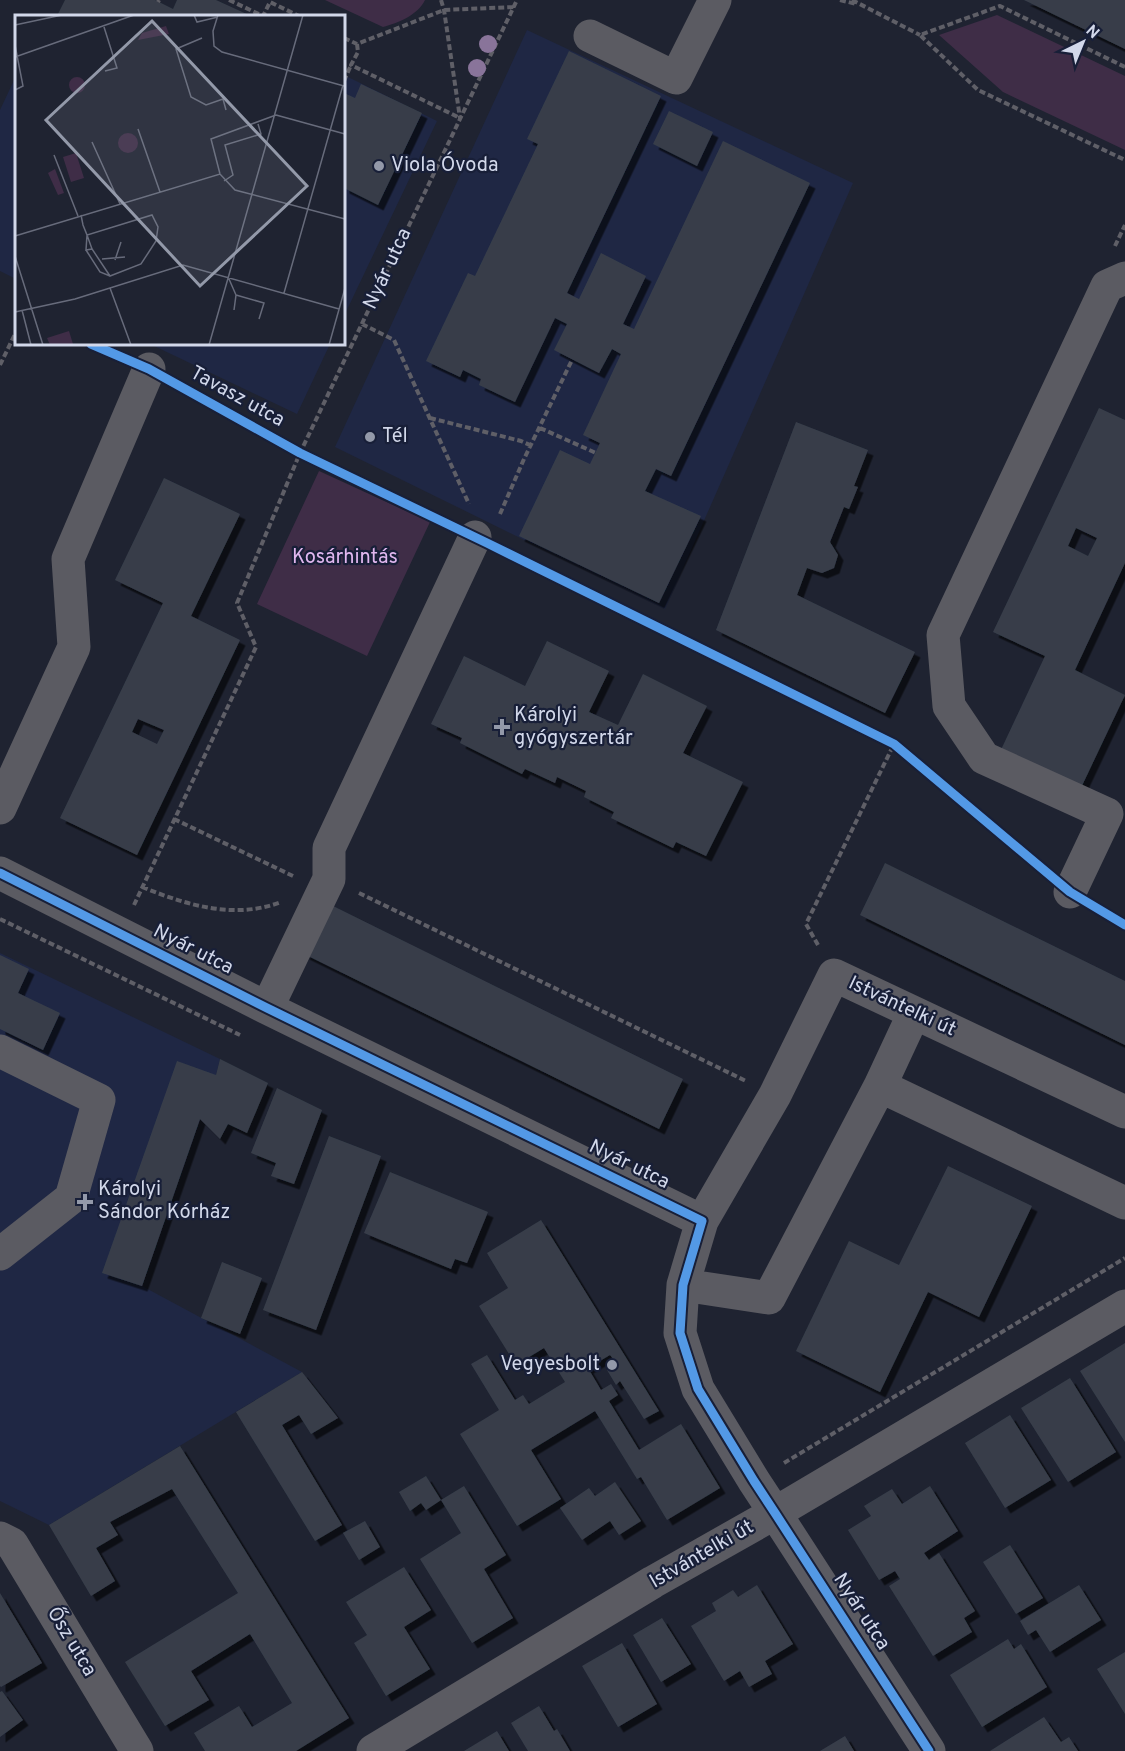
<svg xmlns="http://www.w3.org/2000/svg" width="1125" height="1751" font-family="Overpass,sans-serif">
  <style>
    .built { fill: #1f2744 }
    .green { fill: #3f2d47 }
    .building { fill: #373e4a; fill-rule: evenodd; filter: url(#shadow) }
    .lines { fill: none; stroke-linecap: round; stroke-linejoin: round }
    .path { stroke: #5f5f67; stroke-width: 4; stroke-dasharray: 6 3; stroke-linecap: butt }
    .minor { stroke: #5b5b62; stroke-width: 33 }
    .cycleway-casing { stroke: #181f38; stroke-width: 13 }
    .cycleway { stroke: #5399e6; stroke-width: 9 }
    .tree { fill: #89749a }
    .poi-dot { fill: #9399a9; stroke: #181f38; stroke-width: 2 }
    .labels { text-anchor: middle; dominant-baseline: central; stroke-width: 4.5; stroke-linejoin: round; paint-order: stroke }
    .poi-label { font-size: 20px; fill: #d2d8ea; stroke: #181f38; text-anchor: start }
    .street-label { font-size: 20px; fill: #d2d8ea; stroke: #181f38 }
    .park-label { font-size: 20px; fill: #e0b7ef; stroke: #181f38 }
    .inset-road { fill: none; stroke: #676b7b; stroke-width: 1.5 }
    .view { fill: #9399a9; fill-opacity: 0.15; stroke: #9399a9; stroke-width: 3 }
    .inset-edge { fill: none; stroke: #d2d8ea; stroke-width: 3 }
  </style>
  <defs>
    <filter id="shadow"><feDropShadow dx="5.5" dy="5.5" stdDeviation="0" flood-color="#0009"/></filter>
  </defs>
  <rect width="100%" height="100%" fill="#1f2331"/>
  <path class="built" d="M527 30 853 183 665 609 335 447Z
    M344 75 437 121 344 316Z
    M16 76V279L0 271V110Z
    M150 344H330L297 414Z
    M0 953 220 1059 216 1075 142 1286 302 1372 49 1525 0 1501Z"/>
  <path class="green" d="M325 0H425C418 15 398 23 383 27Z
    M997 15 1125 76V150L1003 92 939 35Z
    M319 471 430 522 367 656 257 604Z"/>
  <path class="building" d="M65 0H155L173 9 177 0H216L251 16H57Z
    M1024 0H1125V49Z
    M569 51 661 96 567 293 579 299 601 253 646 276 623 324 634 329 723 141 810 183 671 476 656 469 645 491 701 516 659 603 519 536 560 450 590 464 600 443 583 435 621 354 612 349 599 373 554 350 567 324 555 318 515 402 479 385 481 379 463 370 460 377 426 361 468 273 475 276 538 144 527 139Z
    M361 84 422 113 378 205 344 188V93L355 98Z
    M669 111 713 132 697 166 653 144Z
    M1099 408 1125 420V563L1075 670 1125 695 1079 792 999 754 1045 656 993 632ZM1076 528 1097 538 1088 556 1068 546Z
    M796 422 868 450 854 486 858 487 849 509 844 507 830 542 838 555 834 568 822 573 807 568 797 595 915 652 885 713 716 630Z
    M164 478 240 514 191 616 240 640 137 855 60 818 163 603 115 580ZM138 719 164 730 157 744 132 732Z
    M547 641 609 671 589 712 618 725 643 674 707 706 683 753 743 782 706 856 676 842 673 848 611 818 614 812 584 797 586 791 557 777 555 783 525 769 522 774 460 743 462 738 431 724 464 656 525 686Z
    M885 863 1125 981V1045L860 915Z
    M329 904 683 1079 659 1129 304 954Z
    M0 955 29 969 18 993 60 1013 43 1050 0 1029Z
    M220 1059 268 1083 247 1133 228 1124 220 1139 200 1119 142 1286 102 1273 177 1061 216 1075Z
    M277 1088 322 1110 294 1184 271 1176 276 1163 251 1153Z
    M329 1136 381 1156 316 1330 263 1310Z
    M948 1166 1032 1206 979 1317 928 1292 880 1392 796 1351 849 1241 899 1265Z
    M390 1172 488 1212 467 1263 455 1259 451 1269 364 1233Z
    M541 1220 659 1411 644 1419 620 1381 616 1385 607 1370 617 1364 610 1355 588 1368 601 1390 611 1384 618 1395 609 1401 639 1450 681 1424 720 1488 667 1520 641 1477 637 1479 595 1411 531 1450 561 1499 517 1526 460 1434 499 1410 471 1364 487 1355 515 1400 523 1395 529 1404 565 1382 544 1348 516 1365 479 1306 508 1288 487 1253Z
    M222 1262 262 1278 240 1334 201 1318Z
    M1125 1343V1442L1080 1371Z
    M302 1372 338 1418 311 1434 299 1415 282 1425 342 1525 315 1541 236 1412Z
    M1070 1378 1116 1452 1068 1482 1021 1408Z
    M1010 1415 1051 1480 1005 1508 965 1443Z
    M180 1446 349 1718 296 1751H205L194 1733 239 1706 252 1727 292 1703 250 1634 191 1671 209 1700 165 1726 125 1662 238 1593 172 1489 110 1522 118 1535 96 1548 115 1581 91 1596 49 1525Z
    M426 1476 441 1500 426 1510 421 1503 410 1511 399 1492Z
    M615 1482 641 1521 619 1535 610 1521 582 1540 560 1508 589 1488 595 1496Z
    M464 1486 506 1555 484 1569 513 1618 472 1643 420 1559 461 1533 441 1500Z
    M930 1486 958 1531 924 1553 929 1560 939 1553 975 1611 964 1618 972 1632 933 1656 889 1586 900 1579 895 1571 879 1580 848 1530 871 1516 864 1506 892 1489 902 1504Z
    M365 1521 380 1547 359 1560 343 1533Z
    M1010 1545 1043 1598 1016 1614 983 1562Z
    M404 1567 431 1610 404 1627 430 1669 386 1696 354 1643 367 1635 346 1602Z
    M757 1585 793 1644 765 1661 772 1674 749 1687 740 1671 724 1681 691 1626 716 1611 712 1603 733 1590 738 1597Z
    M1079 1585 1101 1620 1050 1652 1036 1630 1028 1635 1020 1621Z
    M0 1593 42 1663 1 1687 0 1686Z
    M662 1618 691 1664 661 1682 633 1635Z
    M1008 1639 1014 1649 1021 1644 1047 1687 982 1727 950 1675Z
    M622 1643 657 1704 618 1727 582 1666Z
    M1125 1652V1714L1097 1669Z
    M2 1691 23 1720 0 1737V1692Z
    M539 1706 554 1731 557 1729 570 1751H528L511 1723Z
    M1044 1717 1061 1742 1069 1737 1078 1751H990Z
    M497 1731 509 1751H464Z
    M845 1736 854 1751H820Z"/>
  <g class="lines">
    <path class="path" d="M229 0 263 16 270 2 299 16
      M441 0 444 10 460 118
      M840 0 856 4
      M852 0 920 35
      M158 2 159 0
      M344 38 357 44 444 10 514 7
      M357 44 358 52 351 65 460 118
      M1125 67 1000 6 920 35 978 90 1125 160
      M344 81 351 65
      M1115 246 1125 225
      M362 324 394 340 469 504
      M0 365 16 332
      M430 418 521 441 532 446
      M540 428 596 453
      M500 514 524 459 572 360
      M174 819 293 876
      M142 887C187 905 234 920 281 902
      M359 893 746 1081
      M134 905 256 647 237 603 300 453 517 0
      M0 919 240 1035
      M818 945 806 924 894 744
      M784 1463 1125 1258"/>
    <path class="minor" d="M590 36 676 78 715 0
      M0 808 74 647 68 559 149 369
      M0 873 267 1008 702 1221 683 1285 680 1333 698 1389 754 1481 775 1513 929 1751
      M1070 892 1107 814 984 758 949 706 943 635 1107 286 1125 278
      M267 1008 329 879V848L475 537
      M0 1051 99 1100 71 1198 0 1254
      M880 1086 914 1013
      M702 1221 775 1095 834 975 1125 1112
      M683 1285 769 1298 880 1086 1125 1203
      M0 1538 12 1544 137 1751
      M373 1751 653 1582 775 1513 1125 1306"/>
    <defs>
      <path id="cycleway" d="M91 344 149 369 300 453 487 543 894 744 1070 892 1125 925
        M0 873 267 1008 702 1221 683 1285 680 1333 698 1389 754 1481 775 1513 929 1751"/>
    </defs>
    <use href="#cycleway" class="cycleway-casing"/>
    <use href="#cycleway" class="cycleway"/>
  </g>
  <g class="tree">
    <circle cx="488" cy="44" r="9"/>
    <circle cx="477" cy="68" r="9"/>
  </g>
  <g class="poi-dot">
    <circle cx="379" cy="166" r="6"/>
    <circle cx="370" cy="437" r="6"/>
    <path d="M499 718h6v6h6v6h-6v6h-6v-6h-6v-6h6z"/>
    <path d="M82 1193h6v6h6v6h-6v6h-6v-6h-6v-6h6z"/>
    <circle cx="612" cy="1365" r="6"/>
  </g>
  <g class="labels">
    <g class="poi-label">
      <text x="391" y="166">Viola Óvoda</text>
      <text x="382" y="437">Tél</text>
      <text x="514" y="716">Károlyi<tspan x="514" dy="23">gyógyszertár</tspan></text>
      <text x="98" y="1190">Károlyi<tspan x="98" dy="23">Sándor Kórház</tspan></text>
      <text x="600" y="1365" text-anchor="end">Vegyesbolt</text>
    </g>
    <g class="street-label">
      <text transform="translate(388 269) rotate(-65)">Nyár utca</text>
      <text transform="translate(237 397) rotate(29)">Tavasz utca</text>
      <text transform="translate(193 950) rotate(27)">Nyár utca</text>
      <text transform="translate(902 1007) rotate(25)">Istvántelki út</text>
      <text transform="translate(629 1165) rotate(26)">Nyár utca</text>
      <text transform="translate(702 1555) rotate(-30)">Istvántelki út</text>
      <text transform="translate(861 1612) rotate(57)">Nyár utca</text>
      <text transform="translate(71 1642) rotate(59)">Ősz utca</text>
    </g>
    <g class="park-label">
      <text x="345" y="558">Kosárhintás</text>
    </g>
  </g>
  <g transform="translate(15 15)">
    <rect width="330" height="330" fill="#1f2331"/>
    <path d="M151 11 154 19 123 25 127 18ZM54 70a8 8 0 1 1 16 0a8 8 0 1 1-16 0ZM103 128a10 10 0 1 1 20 0a10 10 0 1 1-20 0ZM61 138 69 163 56 167 48 142ZM40 154 49 178 43 180 33 158ZM54 316 58 329 35 330 32 323Z" fill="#3f2d47"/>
    <path class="inset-road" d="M179 0 182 7 203 2M203 0 198 16 199 31 207 37 329 71M0 10 47 0M89 12 102 53 90 56M187 23 161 34 176 82 191 90 208 84 211 95M0 30 8 71 0 75M0 42 119 0M261 100 330 119M123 114 145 177M77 127 105 189M39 140 63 201M205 159 196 124 261 100M209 166 218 160 210 130 246 119 243 109M66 200 68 210 72 220 77 234 95 261 126 249 141 226 143 212 137 200 72 220 71 235 77 234M0 221 205 159 220 175 330 204M71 235 85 257 95 261M0 241 28 330M87 244 110 242M100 245 106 227M214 264 221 280 219 295M95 273 116 330M269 278 328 70M221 280 249 288 244 304M7 295 16 330M0 297 60 284 168 250 324 294M194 330 288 0M314 330 330 273"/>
    <path class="view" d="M137 6 292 171 185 271 31 105Z"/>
    <rect width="330" height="330" class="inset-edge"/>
  </g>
  <g transform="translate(1083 42) rotate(43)" stroke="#181f38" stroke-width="4.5" paint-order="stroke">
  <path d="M0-4.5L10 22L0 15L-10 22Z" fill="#d2d8ea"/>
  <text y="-9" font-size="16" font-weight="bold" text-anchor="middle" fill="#d2d8ea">N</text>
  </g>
</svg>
